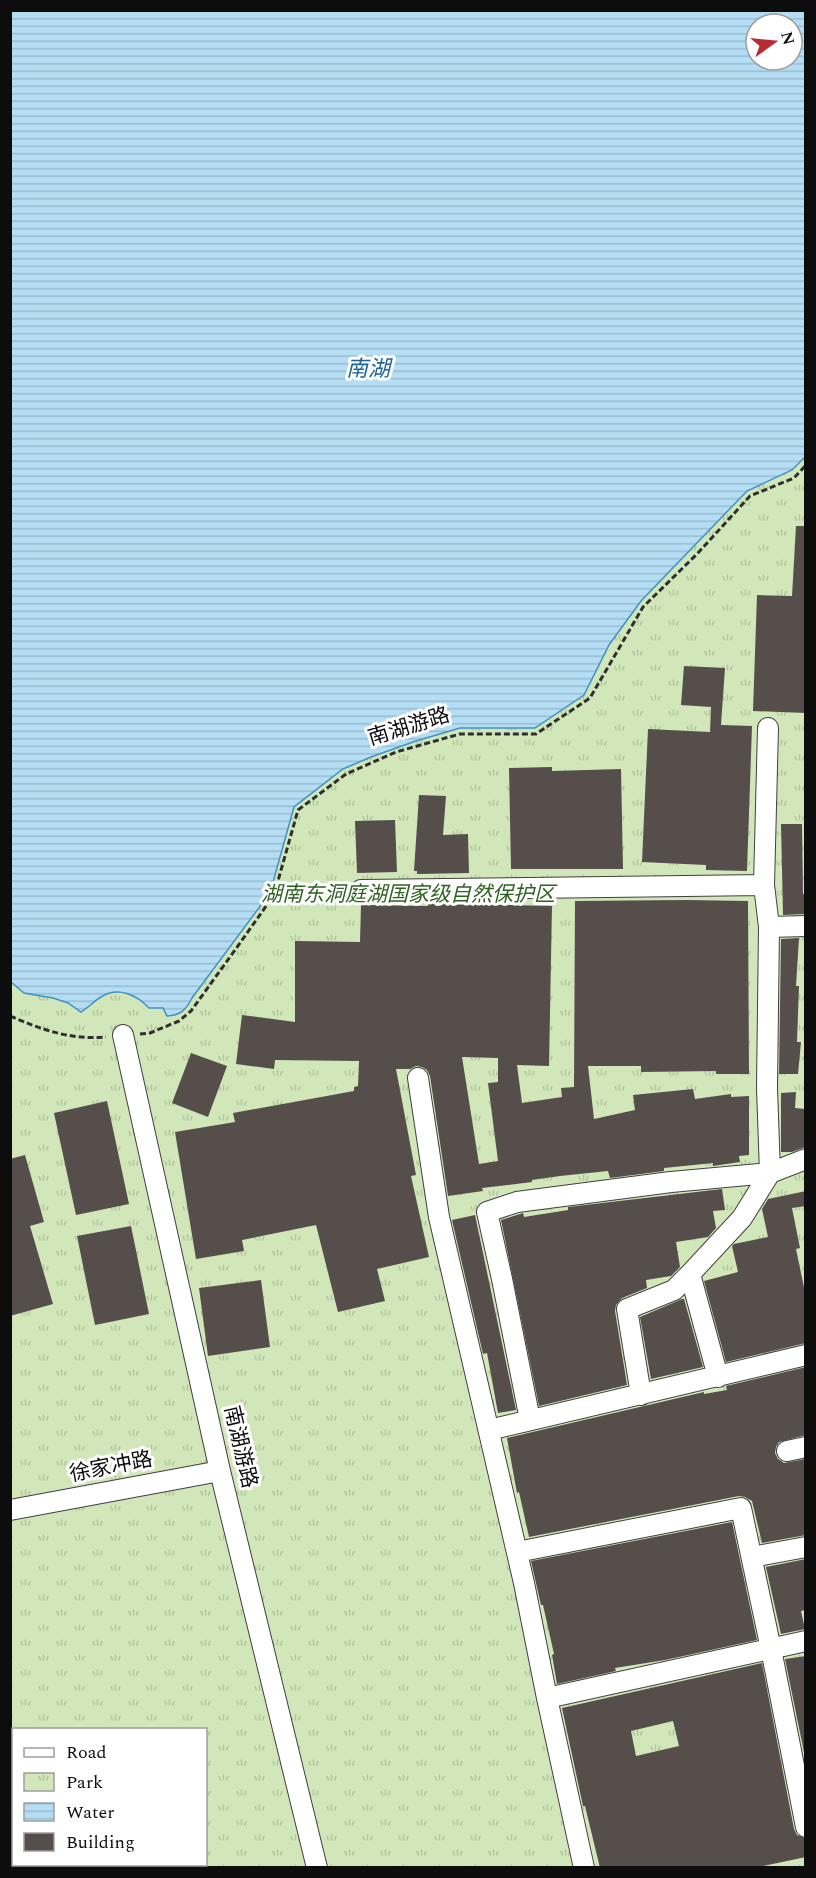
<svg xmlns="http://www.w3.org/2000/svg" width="816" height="1878" font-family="Spectral,'Noto Sans SC',serif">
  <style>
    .park { fill: url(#park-tufts); fill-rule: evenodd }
    .water { fill: url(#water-rules); stroke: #3f92c7; stroke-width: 1.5; fill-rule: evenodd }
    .building { fill: #554e4a; fill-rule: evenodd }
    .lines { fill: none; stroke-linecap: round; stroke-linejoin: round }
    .minor-casing { stroke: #404040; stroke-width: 22 }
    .path { stroke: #2f2f2f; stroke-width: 3; stroke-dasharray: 6 3; stroke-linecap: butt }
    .minor { stroke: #fff; stroke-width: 20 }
    .labels { text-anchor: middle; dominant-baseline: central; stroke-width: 6; stroke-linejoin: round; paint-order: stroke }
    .street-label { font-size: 21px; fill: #0d0d0d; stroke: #fff }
    .park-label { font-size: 21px; font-style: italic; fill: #2f6220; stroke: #fff }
    .water-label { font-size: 22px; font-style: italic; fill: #1c649a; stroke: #fff }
  </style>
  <defs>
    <pattern id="park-tufts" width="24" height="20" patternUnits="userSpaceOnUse" patternTransform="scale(1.5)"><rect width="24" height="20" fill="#d1e7b9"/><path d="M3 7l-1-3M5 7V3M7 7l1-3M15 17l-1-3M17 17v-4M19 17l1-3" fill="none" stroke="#b2c59e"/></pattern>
    <pattern id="water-rules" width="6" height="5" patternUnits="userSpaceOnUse" patternTransform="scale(1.5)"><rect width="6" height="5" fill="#b5ddf3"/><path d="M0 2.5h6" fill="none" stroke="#9abccf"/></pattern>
  </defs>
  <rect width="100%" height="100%" fill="#fefbee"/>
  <path class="park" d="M11 11H805V1867H11ZM756 24H792V60H756ZM14 1730H206V1864H14Z"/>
  <path class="water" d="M10 11H805V457L792 470 747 491 641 601 609 645 584 695 535 728H460L416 741 371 757 343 769 294 807 270 893 192 998C186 1010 181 1015 167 1016L163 1008H149C137 995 118 986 101 997 94 1001 88 1008 81 1012L68 1003 53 998 24 993 11 982ZM756 24H792V60H756Z"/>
  <path class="building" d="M796 526H806V713L753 711 757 595 792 596Z
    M684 666 725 668 721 725 752 726 747 871 706 870V865L642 862 648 729 710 732 711 707 681 705Z
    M552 767V771L621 769 623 869H511L509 768Z
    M419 795 446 796 443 835 468 834 469 873 417 874V871H414Z
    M395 820 397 872 357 873 355 821Z
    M781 824H802L803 894H806V914L783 915Z
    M686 900 748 901 749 1074H716V1071L641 1072V1066H588L594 1119 635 1110 633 1095 693 1089 695 1099 731 1094V1097L749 1096V1155L739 1156 740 1162 713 1166V1163L664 1168V1171L610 1178 608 1171 560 1176 532 1180V1182L482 1188 483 1191 448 1196 430 1076 427 1070 422 1067 416 1066 410 1069H396L416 1175 411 1176 429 1257 377 1269 385 1301 338 1312 316 1225 242 1240 244 1251 196 1259 175 1132 235 1122 233 1113 354 1091V1087L358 1086 359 1061 275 1060 274 1069 236 1064 242 1015 295 1022V941L360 942 361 905 428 906V903L552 906 549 1066 517 1065 522 1103 562 1097 561 1088 574 1087 575 901ZM462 1057 498 1058V1082L488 1083 498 1161 479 1164Z
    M799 938 796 986H799L797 1042H801L798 1074H779L781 939Z
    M191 1053 227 1066 208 1117 172 1103Z
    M796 1092 795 1108 805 1109V1147L792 1152H781V1093Z
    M107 1101 129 1204 76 1215 54 1113Z
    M25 1155 44 1222 30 1226 53 1304 10 1316V1159Z
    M722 1189 725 1210 713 1211 716 1228 708 1237 676 1242 680 1267 671 1276 646 1280 647 1288 622 1298 616 1305 615 1311 627 1385 539 1406 501 1220 520 1214 523 1213 524 1217 568 1210V1207Z
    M806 1191V1206L792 1208 800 1248 796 1249 806 1297V1343L726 1362 704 1281 738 1272 732 1246 734 1244 768 1237 762 1209 768 1199Z
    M475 1215 516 1410 498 1413 487 1353 483 1354 452 1220Z
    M131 1226 149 1314 95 1325 77 1236Z
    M261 1280 270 1347 208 1356 199 1288Z
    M682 1299H684L703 1367 651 1379 640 1317Z
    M806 1367V1435L779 1442 776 1447 775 1453 778 1459 784 1463 805 1459 806 1535 762 1543 752 1501 745 1497 739 1496 529 1537 519 1492 517 1493 507 1438 704 1392V1394L727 1390 726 1386Z
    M732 1522 757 1640 665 1660 615 1668 616 1671 557 1684 552 1655 554 1654 543 1605H541L531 1561Z
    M806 1559V1610L801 1611 805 1629 781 1634 766 1567Z
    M806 1656V1762L785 1659Z
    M762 1663 794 1829 797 1835 806 1839V1857L754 1868H600L585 1806H583L562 1708ZM673 1721 679 1746 636 1756 631 1731Z"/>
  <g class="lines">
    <defs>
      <path id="minor" d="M361 890 764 885
        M769 927 806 926
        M123 1035 220 1471 317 1868
        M418 1078 439 1217 524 1583 547 1698 584 1868
        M690 1274 718 1377
        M641 1395 627 1309 674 1290 690 1274 742 1218 770 1173 767 1088 769 927 764 885 768 728
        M530 1420 502 1279 487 1212 517 1202 671 1182 770 1173 806 1159
        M489 1430 806 1355
        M787 1451 806 1447
        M10 1510 220 1471
        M517 1552 741 1508 771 1649 806 1827
        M752 1557 806 1547
        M547 1698 806 1641"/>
    </defs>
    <use href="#minor" class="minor-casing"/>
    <path class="path" d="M10 1016C43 1030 70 1040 106 1037
      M140 1034 150 1033 179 1021 191 1011 235 950 274 895 298 810 346 774 396 752 460 734H536L590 698 643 607 697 554 750 496 794 478 806 465"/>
    <use href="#minor" class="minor"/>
  </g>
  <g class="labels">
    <g class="street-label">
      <text transform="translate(409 727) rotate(-17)">南湖游路</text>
      <text transform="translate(240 1447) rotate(77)">南湖游路</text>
      <text transform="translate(111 1467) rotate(-11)">徐家冲路</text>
    </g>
    <g class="park-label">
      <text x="408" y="895">湖南东洞庭湖国家级自然保护区</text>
    </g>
    <g class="water-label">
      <text x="368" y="369">南湖</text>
    </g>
  </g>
  <rect width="816" height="1878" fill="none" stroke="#0d0d0d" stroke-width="24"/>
  <rect x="12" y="1728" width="195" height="138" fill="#ffffff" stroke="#9e9e9e" stroke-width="1.5"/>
  <rect x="24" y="1748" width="30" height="9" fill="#ffffff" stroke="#9e9e9e" stroke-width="1.5"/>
  <text x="66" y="1758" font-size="18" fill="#0d0d0d">Road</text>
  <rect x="24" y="1773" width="30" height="18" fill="url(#park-tufts)" stroke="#9e9e9e" stroke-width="1.5"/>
  <text x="66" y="1788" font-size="18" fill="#0d0d0d">Park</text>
  <rect x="24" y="1803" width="30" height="18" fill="url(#water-rules)" stroke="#9e9e9e" stroke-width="1.5"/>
  <text x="66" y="1818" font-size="18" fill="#0d0d0d">Water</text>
  <rect x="24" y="1833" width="30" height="18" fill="#554e4a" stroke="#9e9e9e" stroke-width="1.5"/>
  <text x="66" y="1848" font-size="18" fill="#0d0d0d">Building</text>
  <g transform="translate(774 42) rotate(75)"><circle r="28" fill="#ffffff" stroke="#9e9e9e" stroke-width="1.5"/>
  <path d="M0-4.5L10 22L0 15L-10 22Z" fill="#b72b33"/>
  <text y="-9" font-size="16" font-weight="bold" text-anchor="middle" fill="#0d0d0d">N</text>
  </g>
</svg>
